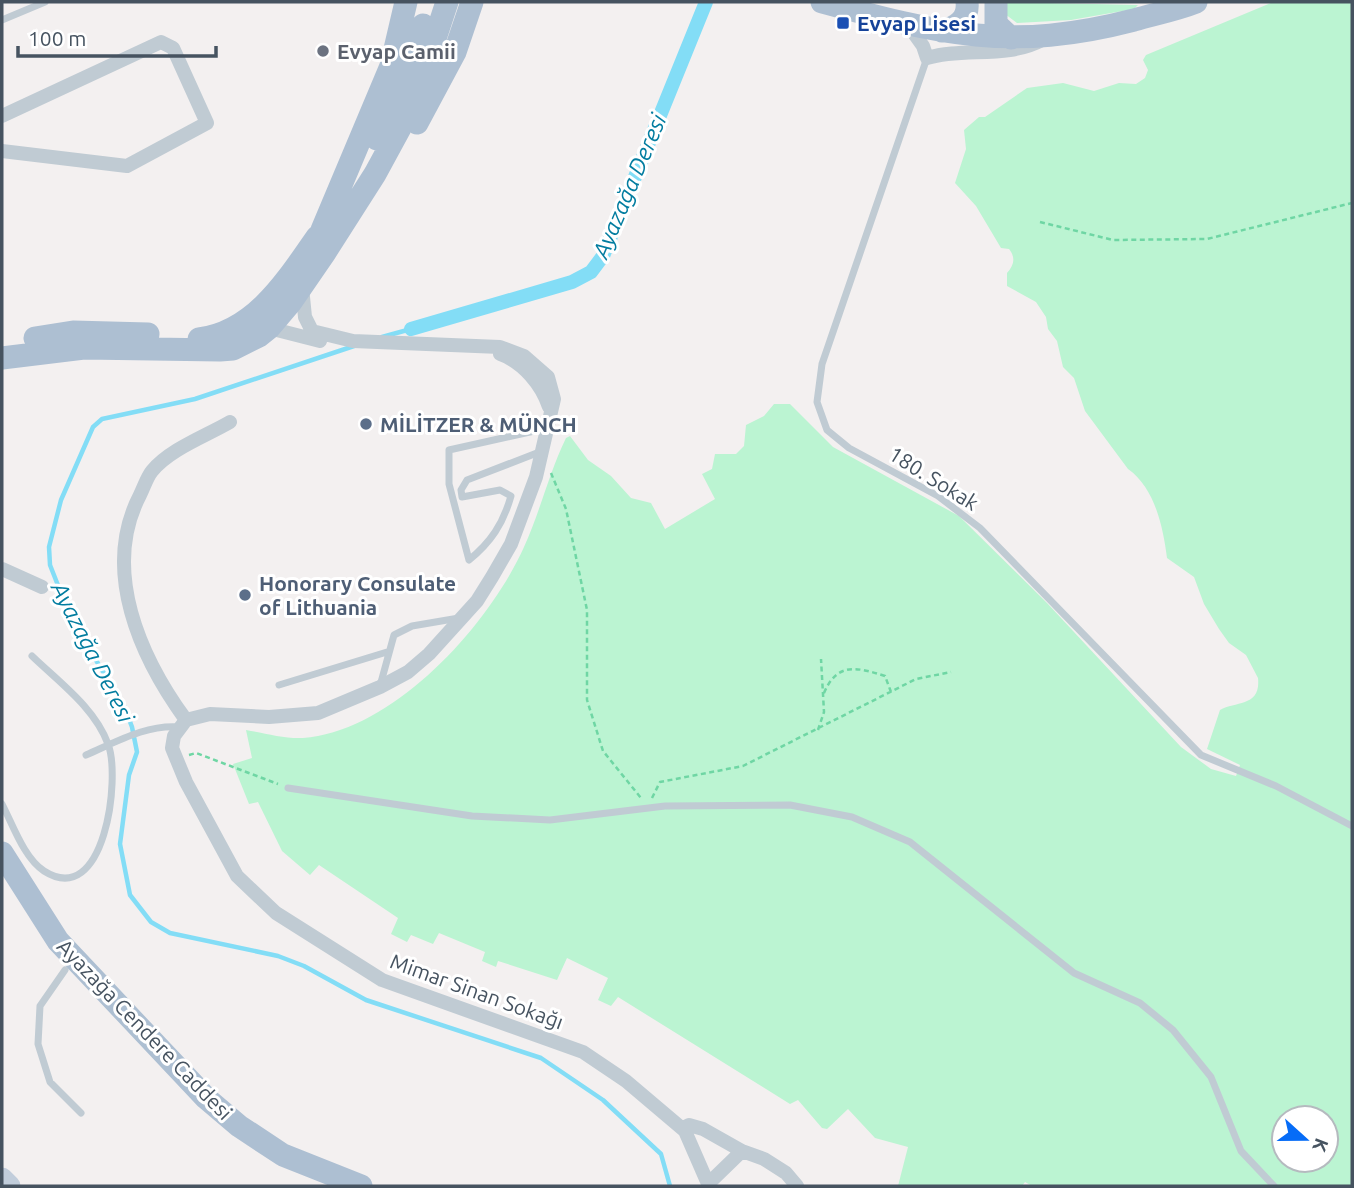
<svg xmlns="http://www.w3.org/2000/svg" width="1354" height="1188" font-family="Ubuntu,sans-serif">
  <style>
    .green { fill: #bbf4d2; fill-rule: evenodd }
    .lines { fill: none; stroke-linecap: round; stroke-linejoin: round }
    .stream { stroke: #83ddf6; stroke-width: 4.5 }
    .canal { stroke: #83ddf6; stroke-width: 14 }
    .path { stroke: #6fd6a4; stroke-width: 2.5; stroke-dasharray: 5 3.5; stroke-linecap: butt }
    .lane { stroke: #c0cbd3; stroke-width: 7 }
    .street { stroke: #c0cbd3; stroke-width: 14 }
    .secondary { stroke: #c1cddb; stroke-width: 21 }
    .primary { stroke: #adbfd2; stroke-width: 23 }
    .transit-dot { fill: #1a4fb4; stroke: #fff; stroke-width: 2.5 }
    .worship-dot { fill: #6b7280; stroke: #fff; stroke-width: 2.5 }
    .service-dot { fill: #5c6f8a; stroke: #fff; stroke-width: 2.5 }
    .labels { text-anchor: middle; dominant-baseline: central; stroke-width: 6; stroke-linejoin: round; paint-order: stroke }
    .transit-label { font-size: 21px; font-weight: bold; fill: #164399; stroke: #fff; text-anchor: start }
    .worship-label { font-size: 21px; font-weight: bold; fill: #5b616d; stroke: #fff; text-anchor: start }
    .service-label { font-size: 21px; font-weight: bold; fill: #4e5e75; stroke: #fff; text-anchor: start }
    .street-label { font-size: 21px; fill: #465360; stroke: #fff }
    .water-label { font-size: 23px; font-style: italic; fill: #037da0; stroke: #fff }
  </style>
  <rect width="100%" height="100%" fill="#f3f0f0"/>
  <path class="green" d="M1007 2 1138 5 1134 9 1071 20 1017 23 1005 14Z
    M1273 2H1352V1186H1032L1025 1182 1022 1186H898L908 1147 875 1138 848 1109 827 1129 822 1128 798 1100 790 1104 618 997 611 1006 598 1000 608 978 567 958 557 980 498 961 496 967 482 961 485 952 439 933 433 944 411 935 407 942 391 934 398 918 319 865 310 875 282 851 258 802 249 804 233 764 252 758 246 730C264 733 285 739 303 738 394 731 489 625 524 547 540 512 549 473 566 438L570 436 588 460 611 476 631 498 651 503 665 529 715 499 702 474 712 469 715 454H736L744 446 746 425 764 416 774 404H790L833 447 959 516 1047 603 1181 747 1211 769 1236 776 1240 765 1207 749 1220 710C1236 701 1261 707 1258 678L1246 655 1229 643 1219 629 1204 604 1194 577 1167 558C1163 527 1155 488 1128 469L1085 411 1074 378 1063 367 1057 341 1048 329 1046 317 1036 302 1007 286V273C1014 265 1016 258 1009 249L1001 248 976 206 955 183 966 149 964 130 979 117H985L1027 88 1063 83 1094 91 1119 83 1136 84 1145 78 1148 70 1143 60 1146 55ZM1284 1118H1326V1160H1284Z"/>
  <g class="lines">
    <path class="stream" d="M382 337 411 329
      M354 346 195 399 102 419 93 427 61 500 49 547 50 565 72 621 124 706 132 727 137 752 129 775 120 844 130 895 151 922 170 933 278 956 304 966 366 1000 541 1058 603 1100 661 1154 670 1186"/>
    <path class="canal" d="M411 329 572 282 591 272 603 256 706 2"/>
    <path class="path" d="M1040 222 1113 240 1207 239 1352 203
      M551 473 566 509 587 610V700L603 751 641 798
      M824 693C837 662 857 667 885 676L891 692
      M818 730 824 712 821 659
      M189 755 196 753 278 784
      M652 798 660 782 743 766 916 679 951 672"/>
    <path class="lane" d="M2 20 45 2
      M927 58 822 364 817 402 827 430 849 448 938 496 980 528 1201 755 1276 786 1352 826
      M542 451 467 480 461 490 462 497 500 490 511 496C503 524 491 542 469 560L449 484V450L548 428
      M279 685 387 652
      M380 686 394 635 412 626 459 618
      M86 755C116 742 147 724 180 727
      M288 788 472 816 550 820 665 806 790 805 852 817 910 842 1074 973 1140 1003 1173 1030 1211 1077 1241 1151 1274 1186
      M2 804C13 825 24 858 44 871 105 910 121 777 108 744 95 708 59 682 32 656
      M65 970 40 1006 38 1044 50 1082 81 1113"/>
    <path class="street" d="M908 25 923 46 927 58C965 47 1006 59 1042 40
      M2 116 161 42 173 48 207 123 127 166 2 151
      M302 287 305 317 312 331 353 341 500 347 524 356 548 377 554 399 536 477 511 544 492 577 477 601 429 654 408 672 380 687 318 713 269 717 210 714 186 720 174 736 172 748 186 782 237 876 276 913 382 980 583 1052 626 1081 685 1131 709 1186
      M269 328 320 341
      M500 354C523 362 542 385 549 407
      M2 569 42 587
      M186 720C140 657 101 570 140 495 144 487 147 477 152 471 170 449 206 436 230 422
      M683 1128 689 1125 703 1129 742 1151 764 1159 786 1173 797 1186
      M709 1183 742 1151"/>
    <path class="secondary" d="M2 1178 10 1186"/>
    <path class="primary" d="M822 2C940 34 1011 52 1134 20 1154 14 1176 10 1196 2
      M996 2V24L1011 38
      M942 31C957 27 969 19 967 2
      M417 123 455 52 472 2
      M377 139 409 67 423 25
      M322 230 391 66 406 2
      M35 338 73 332 148 334
      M199 339C255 332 287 280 317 237
      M2 358 84 348 220 350 233 349 259 336 269 328 291 302 324 254 375 174 400 128 424 72 447 2
      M2 853 58 941 206 1098 239 1126 283 1155 361 1186"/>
  </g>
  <rect class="transit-dot" x="836" y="16" width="14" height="14" rx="3.5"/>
  <circle class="worship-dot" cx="323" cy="51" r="7"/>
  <g class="service-dot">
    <circle cx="366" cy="424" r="7"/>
    <circle cx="245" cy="595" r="7"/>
  </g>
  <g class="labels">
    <g class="transit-label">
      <text x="857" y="23">Evyap Lisesi</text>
    </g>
    <g class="worship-label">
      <text x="337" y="51">Evyap Camii</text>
    </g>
    <g class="service-label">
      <text x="380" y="424">MİLİTZER &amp; MÜNCH</text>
      <text x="259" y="583">Honorary Consulate<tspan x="259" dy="24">of Lithuania</tspan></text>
    </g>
    <g class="street-label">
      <text transform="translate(934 478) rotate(32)">180. Sokak</text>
      <text transform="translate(477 991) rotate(20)">Mimar Sinan Sokağı</text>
      <text transform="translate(145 1029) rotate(46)">Ayazağa Cendere Caddesi</text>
    </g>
    <g class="water-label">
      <text transform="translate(629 186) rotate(-67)">Ayazağa Deresi</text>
      <text transform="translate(93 652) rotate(63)">Ayazağa Deresi</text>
    </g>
  </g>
  <rect width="1354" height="1188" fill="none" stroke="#465360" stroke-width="7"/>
  <g transform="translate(1305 1139) rotate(111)"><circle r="33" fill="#ffffff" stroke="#b5babf" stroke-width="2"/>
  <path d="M0-5L12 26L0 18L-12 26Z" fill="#066cf7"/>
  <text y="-10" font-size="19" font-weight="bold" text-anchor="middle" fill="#465360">K</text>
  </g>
  <path d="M18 46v10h198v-10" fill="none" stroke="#465360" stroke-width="3.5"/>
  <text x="28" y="46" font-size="21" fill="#465360" stroke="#ffffff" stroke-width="5" paint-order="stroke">100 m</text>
</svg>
